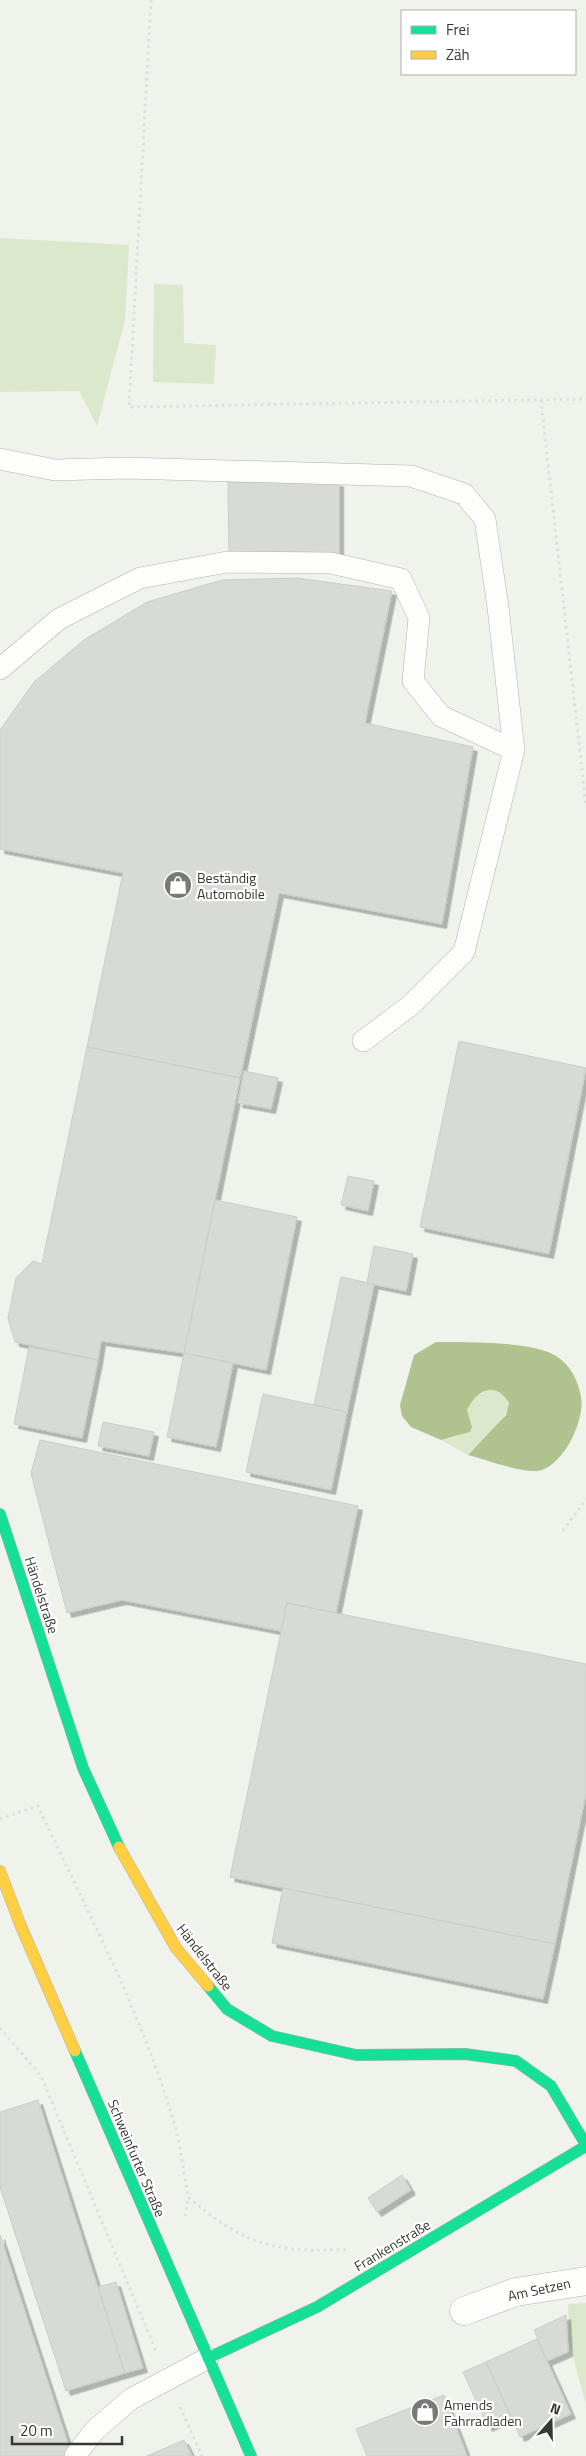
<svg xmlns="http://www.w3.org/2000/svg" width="586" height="2456" font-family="'Titillium Web',sans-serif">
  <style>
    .green { fill: #dce8cb }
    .water { fill: #b0c38f }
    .building { fill: #d8dad5; stroke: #cbcdc8; filter: url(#shadow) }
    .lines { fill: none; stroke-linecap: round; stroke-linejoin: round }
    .lane-casing { stroke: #b0b2ad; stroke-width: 22 }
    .street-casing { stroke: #b0b2ad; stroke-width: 29 }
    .fast-casing { stroke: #b0b2ad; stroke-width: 12 }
    .slow-casing { stroke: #b0b2ad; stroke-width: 12 }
    .path { stroke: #dddfdc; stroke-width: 3; stroke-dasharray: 2.5 4; stroke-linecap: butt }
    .lane { stroke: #fdfdfc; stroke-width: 21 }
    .street { stroke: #fdfdfc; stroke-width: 28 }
    .fast { stroke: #16e098; stroke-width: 11 }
    .slow { stroke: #ffcf43; stroke-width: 11 }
    .labels { text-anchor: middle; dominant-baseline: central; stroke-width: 4.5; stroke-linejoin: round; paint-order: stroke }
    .poi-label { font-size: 14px; fill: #363833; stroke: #fff; text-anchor: start }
    .street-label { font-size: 14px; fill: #363833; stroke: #fff }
  </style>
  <defs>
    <filter id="shadow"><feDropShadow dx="4.5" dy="4.5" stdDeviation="0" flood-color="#0004"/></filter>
  </defs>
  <rect width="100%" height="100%" fill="#f0f3ec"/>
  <path class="green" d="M0 238 129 245 125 320 97 426 79 391 0 392Z
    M154 284 183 285 184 343 216 345 214 384 153 382Z
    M488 1389C499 1390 503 1393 509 1403 504 1426 482 1437 468 1455L441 1440 456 1437 472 1427 467 1410 472 1400Z
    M586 2303V2404L570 2347 568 2304Z"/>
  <path class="water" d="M436 1342C464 1342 534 1341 556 1356 571 1365 578 1381 581 1397 585 1420 565 1462 542 1470 525 1475 485 1459 468 1455L506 1415 509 1403C495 1380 477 1390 467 1410L472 1427 470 1432 441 1440 411 1427 402 1416 400 1405 414 1355Z"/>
  <path class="building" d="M228 482H339V556H229Z
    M297 578 392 591 365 723 473 747 442 924 279 893 240 1078 87 1047 123 873 0 849V730L34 682 84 640 147 602 222 580Z
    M459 1041 586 1068 549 1254 420 1227Z
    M87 1047 240 1078 184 1353 101 1341 98 1360 15 1342 8 1318 16 1278 33 1261 42 1264Z
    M244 1071 278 1078 271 1109 238 1103Z
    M348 1176 374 1181 368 1211 341 1205Z
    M215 1200 297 1217 266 1370 184 1353Z
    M374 1246 413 1254 406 1291 367 1283Z
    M341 1277 374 1284 347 1412 314 1405Z
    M29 1347 98 1360 82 1438 14 1424Z
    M184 1353 233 1363 216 1447 167 1437Z
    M263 1394 347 1412 331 1490 246 1472Z
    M103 1422 154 1432 149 1456 98 1446Z
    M40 1440 358 1506 336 1613 287 1603 281 1631 122 1600 67 1613 31 1473Z
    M287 1603 586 1664V1793L555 1944 230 1877Z
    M283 1888 555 1944 543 1999 272 1943Z
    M38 2100 125 2373 66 2391 0 2187V2112Z
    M402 2175 411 2190 377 2212 368 2198Z
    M0 2235 72 2456H0Z
    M116 2282 143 2368 125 2373 98 2287Z
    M566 2315 568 2352 547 2361 534 2330Z
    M537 2339 571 2414 520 2437 486 2362Z
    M486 2362 511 2416 488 2427 463 2372Z
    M444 2395 467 2456H367L356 2429Z
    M184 2440 192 2456H147Z"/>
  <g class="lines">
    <defs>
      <path id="lane" d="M0 459 55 470 126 468 411 476 464 494 485 519 498 607 514 750
        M0 669 59 619 140 578 227 562 331 563 401 579 419 618 413 681 441 716 514 750 464 952 411 1005 363 1041
        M75 2456 95 2430 131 2399 208 2358"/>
      <path id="street" d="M464 2311 516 2292 586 2281"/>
      <path id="fast" d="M0 1514 83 1768 119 1847
        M208 1986 227 2009 272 2036 356 2055 465 2054 516 2061 551 2086 586 2145
        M75 2051 251 2456
        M208 2358 317 2307 586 2146"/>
      <path id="slow" d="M119 1847 176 1948 208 1986
        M0 1871 20 1924 75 2051"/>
    </defs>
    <use href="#lane" class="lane-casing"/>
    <use href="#street" class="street-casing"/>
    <use href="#fast" class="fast-casing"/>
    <use href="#slow" class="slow-casing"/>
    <path class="path" d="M151 0 129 407 586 399
      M541 400 586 807
      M563 1531 586 1499
      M0 1819 38 1806C87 1911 143 2015 175 2126 181 2149 184 2174 188 2197 227 2230 255 2248 307 2250 320 2251 333 2249 346 2250
      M0 2028 41 2076 156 2351
      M185 2216 188 2198
      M180 2407 202 2456"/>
    <use href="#lane" class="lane"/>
    <use href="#street" class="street"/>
    <use href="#fast" class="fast"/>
    <use href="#slow" class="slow"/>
  </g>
  <defs>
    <symbol id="shop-disc" viewBox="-11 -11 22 22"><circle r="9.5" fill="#777974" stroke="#fff"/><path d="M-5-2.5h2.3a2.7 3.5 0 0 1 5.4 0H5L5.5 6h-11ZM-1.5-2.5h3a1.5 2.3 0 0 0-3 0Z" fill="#fff"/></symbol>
  </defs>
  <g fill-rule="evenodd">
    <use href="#shop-disc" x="162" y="869" width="32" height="32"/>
    <use href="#shop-disc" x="409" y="2396" width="32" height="32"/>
  </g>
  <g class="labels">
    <g class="poi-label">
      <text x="197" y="877">Beständig<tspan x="197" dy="16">Automobile</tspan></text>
      <text x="444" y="2404">Amends<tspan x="444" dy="16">Fahrradladen</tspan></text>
    </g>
    <g class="street-label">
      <text transform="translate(42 1595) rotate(72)">Händelstraße</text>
      <text transform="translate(205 1957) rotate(52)">Händelstraße</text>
      <text transform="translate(137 2158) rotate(67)">Schweinfurter Straße</text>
      <text transform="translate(392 2245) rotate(-31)">Frankenstraße</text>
      <text transform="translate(539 2289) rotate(-12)">Am Setzen</text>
    </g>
  </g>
  <rect x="401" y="10" width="175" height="65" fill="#ffffff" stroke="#afafad"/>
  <rect x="411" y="26" width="25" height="8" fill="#16e098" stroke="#afafad"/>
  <text x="446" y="35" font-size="15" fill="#363833">Frei</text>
  <rect x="411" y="51" width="25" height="8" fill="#ffcf43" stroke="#afafad"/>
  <text x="446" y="60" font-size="15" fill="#363833">Zäh</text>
  <g transform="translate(551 2421) rotate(20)" stroke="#ffffff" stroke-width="4" paint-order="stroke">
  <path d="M0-4L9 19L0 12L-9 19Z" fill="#363833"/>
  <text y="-8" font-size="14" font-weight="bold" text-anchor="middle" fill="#363833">N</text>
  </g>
  <path d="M12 2436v8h110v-8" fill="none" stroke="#363833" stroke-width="2.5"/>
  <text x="20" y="2436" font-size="15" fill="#363833" stroke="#ffffff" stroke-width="4" paint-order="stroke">20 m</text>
</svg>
